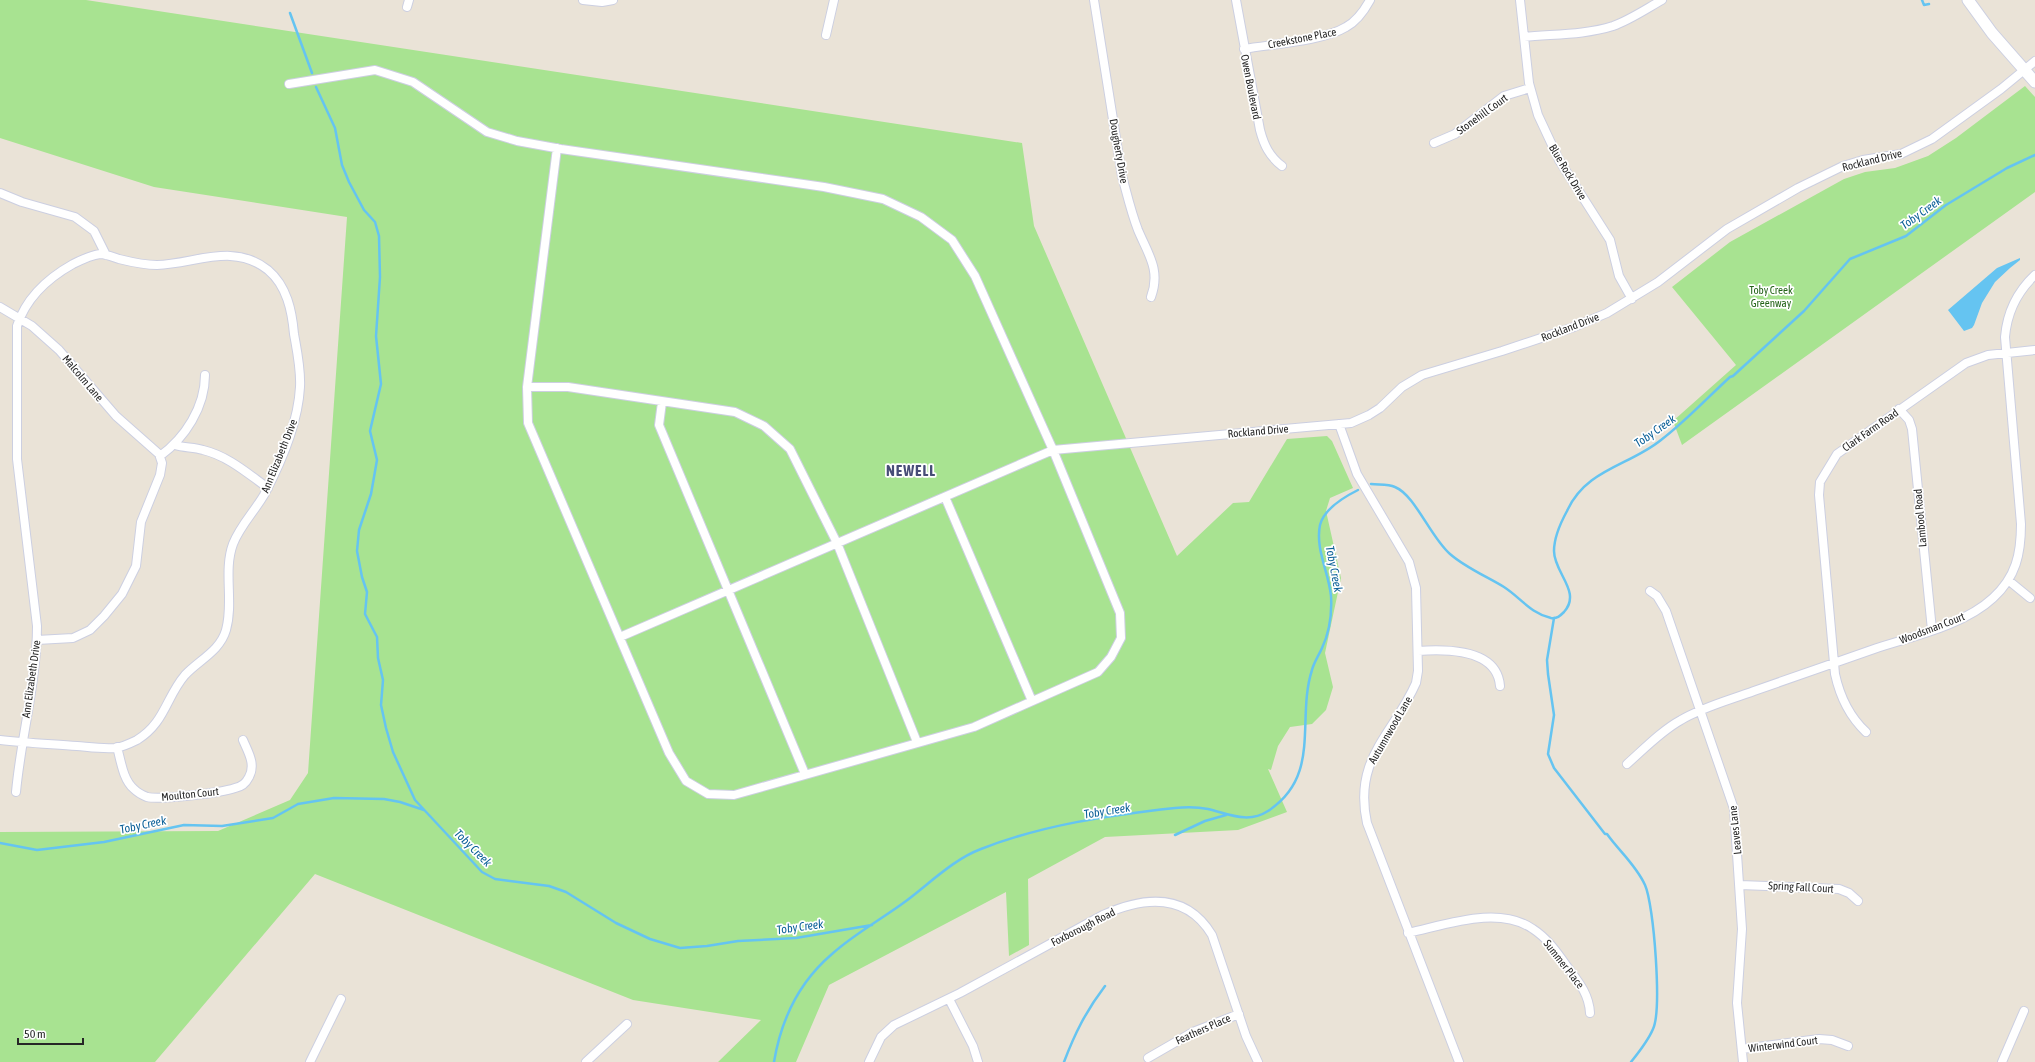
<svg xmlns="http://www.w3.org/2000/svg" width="2035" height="1062" font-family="'Asap Condensed',sans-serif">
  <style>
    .green { fill: #a8e391 }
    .water { fill: #65c4f1 }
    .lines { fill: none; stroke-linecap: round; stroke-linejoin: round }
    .stream { stroke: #65c4f1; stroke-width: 2.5 }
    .street-casing { stroke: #cccfe1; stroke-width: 10 }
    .secondary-casing { stroke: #cccfe1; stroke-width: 13 }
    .street { stroke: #fff; stroke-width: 8 }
    .secondary { stroke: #fff; stroke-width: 11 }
    .labels { text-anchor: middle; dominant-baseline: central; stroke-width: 3.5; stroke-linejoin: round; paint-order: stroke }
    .street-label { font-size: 11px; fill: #262626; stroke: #fff }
    .park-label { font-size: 11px; fill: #236317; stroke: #fff }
    .water-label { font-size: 12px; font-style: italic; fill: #0a5f97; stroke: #fff }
    .district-label { font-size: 15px; font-weight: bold; letter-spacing: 1px; fill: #474d77; stroke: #fff }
  </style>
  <rect width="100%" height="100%" fill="#eae3d7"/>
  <path class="green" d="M0 0H86L1022 143 1034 226 1177 556 1233 503 1249 502 1287 439 1327 436 1332 441 1353 488 1330 498 1326 511 1341 578 1325 653 1333 687 1326 710 1312 724 1290 727 1278 746 1271 770 1268 769 1287 812 1238 830 1105 837 1028 879 1029 945 1009 956 1006 892 829 985 796 1062H718L761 1020 633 1000 315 874 155 1062H0V832L218 831 290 800 308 773 347 217 154 187 0 138Z
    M2025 86 2035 97V192L1682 445 1673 421 1736 365 1672 287 1730 242 1844 179 1865 172 1895 168 1928 156 1956 138Z"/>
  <path class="water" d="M2020 258V260L2010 268 1995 282 1982 303 1974 325 1972 328 1964 331 1948 310 1997 268Z"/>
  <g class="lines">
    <path class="stream" d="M1922 0 1924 5 1929 4
      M290 13 312 73
      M316 87 335 128 342 165 349 182 364 210 375 222 379 236 380 277 376 336 381 384 370 431 377 460 371 494 359 530 357 551 362 577 367 592 365 614 377 637 378 658 383 680 381 705 386 728 393 752 415 800 482 872 495 879 549 886 566 892 616 923 650 939 680 948 707 946 738 941 796 938 872 925
      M1371 484C1379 485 1388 484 1395 487 1415 495 1431 538 1450 554 1466 568 1486 576 1504 587 1521 598 1530 613 1551 618 1557 619 1560 616 1564 612 1582 592 1554 573 1554 551 1554 538 1561 522 1567 511 1586 469 1629 466 1661 440 1686 421 1707 398 1730 377L1733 376 1804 311 1850 259 1906 236 1946 205 2007 168 2035 155
      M1554 618 1547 660 1548 674 1554 715 1548 754 1554 768 1605 834H1607C1619 851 1636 865 1645 885 1654 905 1662 1010 1653 1029 1648 1041 1639 1052 1631 1062
      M1175 835 1205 821 1226 815
      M0 843 37 850 104 842 184 825 222 826 273 818 298 804 334 798 384 799 400 802 424 810
      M774 1062C781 1020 799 982 832 954 854 934 882 919 906 901 930 883 954 859 981 849 1042 825 1110 815 1175 808 1185 807 1198 807 1208 809 1229 814 1248 824 1268 811 1322 776 1296 719 1312 670 1314 662 1319 655 1322 648 1329 633 1332 613 1331 596 1329 573 1315 549 1320 525 1324 509 1344 497 1358 490
      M1064 1062C1075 1033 1086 1011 1105 986"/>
    <defs>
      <path id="street" d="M583 0 602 2 613 0
        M1094 0 1122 176C1127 194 1131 212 1138 230 1148 254 1161 270 1151 297
        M1236 0 1260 130C1264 145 1269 156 1282 166
        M1520 0 1529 83 1538 115 1559 160 1610 240 1619 276 1632 299
        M407 7 409 0
        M826 35 834 0
        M1524 37C1553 34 1585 35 1613 26 1630 20 1646 9 1662 0
        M1244 49C1272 44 1323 41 1346 27 1357 21 1364 11 1370 0
        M289 84 375 70 413 82 487 132 517 141 561 149 824 187 883 199 921 217 952 240 975 276 1053 450 1120 613 1121 638 1111 657 1098 672 974 727 734 795 708 794 686 781 669 753 528 423 527 387 557 148
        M1434 143 1455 134 1504 96 1530 88
        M0 193 22 202 75 217 94 231 106 255
        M0 307 32 326 59 350 116 416 159 454 162 463 160 475 141 522 136 566 122 594 104 616 90 630 73 638 37 640
        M527 387H568L735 412 764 426 790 449 837 543 917 742
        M662 402 659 425 805 774
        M1899 409 1909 420 1912 429 1932 630
        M1339 424 1357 474 1409 562 1416 588 1418 671 1416 683C1393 735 1353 758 1367 823L1459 1062
        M175 445C184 448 194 447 203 450 228 456 247 473 268 488
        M160 456C185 438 205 407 205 375
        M945 497 1032 701
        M2008 580 2030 598
        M1650 591 1657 596 1666 611 1734 809 1742 929 1737 1003 1743 1062
        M620 637 1053 450 1351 423 1369 415 1380 408 1402 387 1422 375 1502 351 1574 327 1607 313 1658 282 1727 229 1798 188 1843 166 1863 160 1901 154 1932 139 2001 89 2035 61
        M1418 651C1446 649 1497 649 1500 686
        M1866 732C1849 716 1840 697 1835 674L1819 495 1820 482 1837 454 1966 363 1988 355 2035 350
        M0 740C25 743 51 744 77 746 89 747 102 749 115 748 122 747 131 743 137 740 165 723 166 697 185 675 199 660 220 651 226 630 234 602 223 571 233 544 240 526 254 512 264 495 281 463 298 424 300 387 301 369 297 351 294 334 292 311 287 286 268 270 233 242 195 264 157 265 144 265 131 262 119 259 113 257 106 254 100 254 91 255 81 260 73 264 48 278 26 298 17 326V459L37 626C37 681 21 737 16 792
        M117 747C121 761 123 780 134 789 138 793 142 795 147 797 160 800 221 793 235 788 241 787 246 783 249 777 256 764 248 752 243 740
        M1627 764C1644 749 1661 731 1681 720 1703 707 1730 700 1754 691 1795 677 1836 662 1877 648 1914 636 1964 625 1993 598 2016 577 2021 554 2021 524L2005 337C2007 313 2017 292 2035 275
        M1740 885 1839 889 1849 893 1858 901
        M1408 933C1446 925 1498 905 1533 929 1547 938 1557 952 1566 965 1577 980 1589 993 1590 1013
        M949 999 973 1046 978 1062
        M1742 1049 1819 1039 1832 1040 1848 1046
        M1148 1058 1193 1032 1239 1014
        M310 1062 341 999
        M586 1062 627 1024
        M869 1062 881 1037 894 1025 960 993 1103 915C1143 897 1186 892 1212 935L1246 1036 1258 1062
        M2002 1062 2024 1011"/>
      <path id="secondary" d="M1968 0 1992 33 2035 82"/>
    </defs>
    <use href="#street" class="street-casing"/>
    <use href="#secondary" class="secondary-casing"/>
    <use href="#street" class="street"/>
    <use href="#secondary" class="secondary"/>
  </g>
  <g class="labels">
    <g class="street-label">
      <text transform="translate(1302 38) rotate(-11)">Creekstone Place</text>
      <text transform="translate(1251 87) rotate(79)">Owen Boulevard</text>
      <text transform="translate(1482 114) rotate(-36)">Stonehill Court</text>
      <text transform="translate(1119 151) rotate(80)">Dougherty Drive</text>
      <text transform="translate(1872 160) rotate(-14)">Rockland Drive</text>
      <text transform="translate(1568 172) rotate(59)">Blue Rock Drive</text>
      <text transform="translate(1570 327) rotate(-21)">Rockland Drive</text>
      <text transform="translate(83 378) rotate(50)">Malcolm Lane</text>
      <text transform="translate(1870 430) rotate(-35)">Clark Farm Road</text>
      <text transform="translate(1258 431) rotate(-5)">Rockland Drive</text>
      <text transform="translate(279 456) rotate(-68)">Ann Elizabeth Drive</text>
      <text transform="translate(1920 518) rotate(-95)">Lambool Road</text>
      <text transform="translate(1932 628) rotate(-21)">Woodsman Court</text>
      <text transform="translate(31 679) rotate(-82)">Ann Elizabeth Drive</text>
      <text transform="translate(1390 730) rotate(-60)">Autumnwood Lane</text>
      <text transform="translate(190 794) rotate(-6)">Moulton Court</text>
      <text transform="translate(1735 830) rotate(-96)">Leaves Lane</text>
      <text transform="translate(1801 887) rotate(3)">Spring Fall Court</text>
      <text transform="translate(1083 927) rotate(-27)">Foxborough Road</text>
      <text transform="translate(1564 964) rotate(52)">Summer Place</text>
      <text transform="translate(1203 1029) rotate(-24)">Feathers Place</text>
      <text transform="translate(1783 1044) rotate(-7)">Winterwind Court</text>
    </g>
    <g class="park-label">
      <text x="1771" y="290">Toby Creek<tspan x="1771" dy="13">Greenway</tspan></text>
    </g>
    <g class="water-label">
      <text transform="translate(1921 213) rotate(-36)">Toby Creek</text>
      <text transform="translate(1655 431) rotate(-35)">Toby Creek</text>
      <text transform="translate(1334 569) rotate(79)">Toby Creek</text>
      <text transform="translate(1107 811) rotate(-9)">Toby Creek</text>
      <text transform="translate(143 825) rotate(-12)">Toby Creek</text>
      <text transform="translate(473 848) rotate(45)">Toby Creek</text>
      <text transform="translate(800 927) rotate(-8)">Toby Creek</text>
    </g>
    <g class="district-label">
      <text x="911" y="470">NEWELL</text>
    </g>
  </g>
  <path d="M18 1038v6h65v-6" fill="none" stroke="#262626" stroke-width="2"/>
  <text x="24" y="1038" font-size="12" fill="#262626" stroke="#ffffff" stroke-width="3" paint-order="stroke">50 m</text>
</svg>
